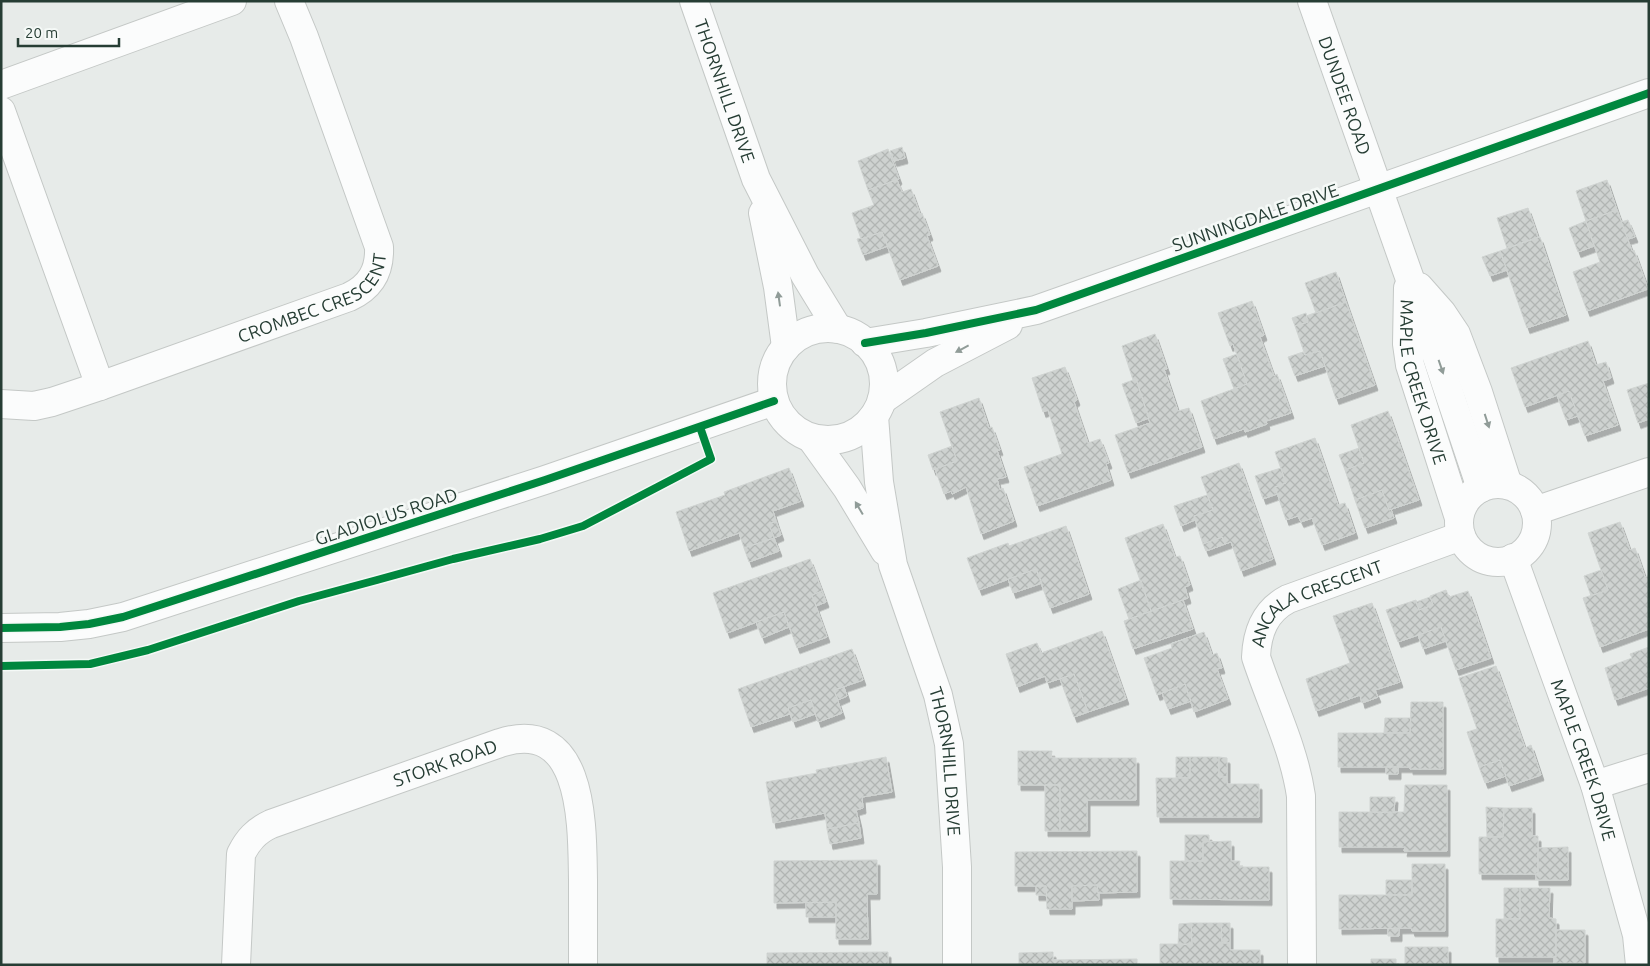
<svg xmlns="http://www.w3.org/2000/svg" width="1650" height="966" font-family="Ubuntu,sans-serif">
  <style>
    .building { fill: url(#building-cross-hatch); stroke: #d0d4d2; filter: url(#shadow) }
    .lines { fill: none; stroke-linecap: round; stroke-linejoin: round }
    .minor-casing { stroke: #c4c8c6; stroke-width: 30 }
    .minor { stroke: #fbfcfc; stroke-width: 28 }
    .cycleway-casing { stroke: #f5f9f7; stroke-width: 11 }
    .cycleway { stroke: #00873e; stroke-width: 8 }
    .oneway { fill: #909c98 }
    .labels { text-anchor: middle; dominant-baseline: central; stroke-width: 5; stroke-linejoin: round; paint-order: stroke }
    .street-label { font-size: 18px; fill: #263d34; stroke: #f5f9f7 }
  </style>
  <defs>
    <pattern id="building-cross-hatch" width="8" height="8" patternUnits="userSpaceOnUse" patternTransform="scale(1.25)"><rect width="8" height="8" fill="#ced2d0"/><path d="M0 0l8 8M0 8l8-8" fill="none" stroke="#b1b5b3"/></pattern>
    <filter id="shadow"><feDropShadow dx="3" dy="5.5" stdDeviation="0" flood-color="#0004"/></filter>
  </defs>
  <rect width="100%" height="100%" fill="#e7ebe9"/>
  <path class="building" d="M902 147 905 158 894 161 890 151Z
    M888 149 899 179 868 190 858 161Z
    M897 180 902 192 911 189 920 214 922 213 930 235 927 236 938 266 900 280 882 232 861 239 852 213 874 205 868 190Z
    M1607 180 1617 210 1586 221 1576 191Z
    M1528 208 1538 237 1507 248 1497 218Z
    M1617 210 1632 251 1634 250 1648 289 1587 311 1573 272 1600 262 1586 221Z
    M1628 220 1635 237 1628 239 1621 222Z
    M1586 221 1594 246 1578 252 1569 228Z
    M882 232 888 246 863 255 857 239 861 238V239Z
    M1540 237 1566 315 1527 328 1500 251Z
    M1500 251 1507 270 1490 276 1482 257Z
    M1336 272 1346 302 1316 313 1305 283Z
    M1252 301 1264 335 1260 337 1274 376 1277 374 1291 413 1266 421 1267 424 1245 432 1244 429 1214 439 1201 401 1247 384 1233 344 1230 346 1218 313Z
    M1346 302 1375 385 1336 399 1320 351 1305 355 1295 326 1308 322 1306 316Z
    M1306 313 1308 322 1295 326 1292 318Z
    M1155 334 1167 369H1164L1178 411 1189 408 1202 447 1128 473 1115 435 1150 423 1136 379 1133 380 1122 346Z
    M1588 341 1596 365 1606 362 1611 378 1603 381 1618 425 1585 436 1569 391 1525 407 1511 368Z
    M1320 351 1325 366 1295 376 1288 357 1303 352 1305 355Z
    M1237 354 1247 384 1234 389 1223 359Z
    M1065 367 1077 400 1074 402 1088 443 1100 439 1109 463 1106 464 1111 480 1037 506 1024 467 1062 454 1048 410 1043 412 1032 378Z
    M1136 379 1149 418 1136 423 1122 384Z
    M1649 383V419L1638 423 1627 390Z
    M1569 391 1578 416 1566 420 1557 395Z
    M979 398 989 428 992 427 1000 450H997L1006 477 997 479 1000 490 1003 488 1014 521 981 534 966 487 952 494 951 491 944 494 935 469 957 461 940 412Z
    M1388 411 1419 500 1389 510 1382 490 1355 500 1345 470 1364 463 1351 425Z
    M1315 438 1338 505 1345 503 1355 533 1322 545 1312 518 1301 522 1298 516 1286 520 1275 487 1286 483 1275 452Z
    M952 446 957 461 933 470 928 455Z
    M1359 448 1364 463 1345 470 1339 455Z
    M1239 463 1273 559 1241 571 1231 542 1225 544 1222 537 1203 544 1194 516 1213 510 1201 477Z
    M789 468 801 501 773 511 776 521 769 524 774 538 744 548 739 533 689 551 676 512 725 495 724 492Z
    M1281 468 1286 483 1275 487 1277 494 1263 499 1255 476Z
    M1382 490 1389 510 1391 509 1394 518 1365 528 1355 500Z
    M1207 495 1213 510 1194 516 1195 520 1181 526 1174 506Z
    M776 521 781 535 774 538 769 524Z
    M1620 522 1630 550 1635 548 1645 577 1648 576 1649 578V629L1600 647 1583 598 1608 590 1588 533Z
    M1163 524 1175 557 1180 556 1190 585 1185 587 1188 598 1151 611 1125 538Z
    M1066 526 1089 594 1050 608 1036 569 979 590 967 558 1008 543 1009 546Z
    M1222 537 1225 544 1206 551 1203 544Z
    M774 538 779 551 749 562 744 548Z
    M810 559 822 591 812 595 827 637 797 648 784 612 727 633 713 593Z
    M1036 569 1042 583 1013 593 1008 579Z
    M1601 570 1608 590 1591 596 1584 576Z
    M1141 580 1151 611 1129 619 1118 589Z
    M1446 590 1449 597 1468 591 1491 658 1456 670 1441 627 1398 642 1386 610 1416 600 1419 610 1433 605 1430 596Z
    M822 591 826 602 816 606 812 595Z
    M1430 597 1433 605 1419 610 1416 602Z
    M1183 600 1193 629 1133 649 1124 621Z
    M1372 603 1400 682 1375 690 1378 697 1362 703 1360 695 1316 711 1306 679 1350 663 1333 616Z
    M784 612 789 627 762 638 756 622Z
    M1441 627 1446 641 1423 649 1418 635Z
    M1102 631 1126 699 1088 712 1074 674 1047 683 1045 676 1017 687 1006 654 1037 643 1041 653Z
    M1204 632 1212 655 1217 653 1222 668 1217 669 1228 699 1194 712 1185 684 1157 695 1144 658 1172 648 1171 644Z
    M1649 647V688L1615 700 1605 668 1632 658 1630 654Z
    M852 649 863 680 834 690 842 713 818 722 811 700 788 708 790 714 751 727 738 689Z
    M1496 666 1525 748 1531 745 1541 775 1509 786 1500 760 1479 767 1467 732 1477 729 1459 678Z
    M1074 674 1088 712 1074 717 1060 679Z
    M1185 684 1191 701 1168 709 1162 693Z
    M844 687 847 696 838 700 834 690Z
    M811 700 815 714 793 722 788 708Z
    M1411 702H1443V769H1410V767H1338V733H1410Z
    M1385 718H1411L1410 733H1384Z
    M1018 751H1052L1051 758H1136V800H1087V831H1060V785H1018Z
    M886 757 892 792 862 797 863 808 856 810 859 823 827 829 825 813 773 823 766 782 817 773 816 770Z
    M1176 757H1190V778H1176Z
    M1190 757H1219V777H1227V784H1259V817H1157L1156 778H1190Z
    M1219 757 1227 758V777H1219Z
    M1500 760 1506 776 1485 783 1479 767Z
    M1386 767H1398V774H1386Z
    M1045 785H1060V831H1045Z
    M1405 785H1447V851H1404L1405 847H1339V812H1404Z
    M1370 797H1395L1394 813 1370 812Z
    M1486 807 1504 808 1503 837H1487Z
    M1504 808H1532V836H1538V874H1479V837H1503Z
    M859 823 861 838 830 844 827 829Z
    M1185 835H1209V841L1203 842V861H1185Z
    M1231 841V861H1240L1239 867H1269V900L1170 899V861H1203V842Z
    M1568 847V880H1536V874H1538V848Z
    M1137 851V892L1098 893 1097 885 1072 886V909H1047L1046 886H1015V852Z
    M877 860V894H867L868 939H836V902L774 903V861Z
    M1412 864H1445V931H1412L1411 928 1339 929V895H1412Z
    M1386 880H1412V895H1386Z
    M1097 885 1098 893 1099 892V900L1072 901V886Z
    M1036 886H1046L1047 895H1036Z
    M1504 888H1520V919H1504Z
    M1520 888H1550L1549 918 1556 919V957H1496V919H1520Z
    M836 902V917H806V903Z
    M1191 923H1221L1222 943H1230V950H1260V965H1160V944H1192Z
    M1191 923 1192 944 1178 945 1179 924Z
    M1221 923H1230V943H1222Z
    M1399 928V936H1388V929Z
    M1556 930H1585V963H1554V956L1556 957Z
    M1405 947H1448V965H1405Z
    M888 952V965H767V953Z
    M1053 952V960L1137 959V965H1019V953Z
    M1371 959H1396V965H1371Z"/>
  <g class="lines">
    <defs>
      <g id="minor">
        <path id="s1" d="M694 1 756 179 805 275 838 329"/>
        <path id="s2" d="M1312 1 1430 336 1481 488"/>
        <path d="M1 85 232 1"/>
        <path d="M1 111 100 386"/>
        <path d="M763 213 778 287 786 347"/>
        <path d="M1419 287 1442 313 1456 334 1478 392 1508 485"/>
        <path id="s3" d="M1408 288 1407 344 1410 365 1459 518"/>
        <circle cx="828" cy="384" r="56"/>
        <path d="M865 343 926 333 1036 310 1649 93"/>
        <path d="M882 400 935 363 1008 325"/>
        <path id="s4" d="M1 404 34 406 52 402 100 386 349 297C371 287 380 270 379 247L304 37 289 1"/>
        <path id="s5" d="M874 416 879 482 893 565 938 695 949 744 957 867V965"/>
        <path d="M811 438 847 488 885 551"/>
        <circle cx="1498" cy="523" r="39"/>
        <path d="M1535 511 1649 472"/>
        <path id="s6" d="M1513 558 1595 785 1637 935 1640 965"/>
        <path d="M1 628 60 627 89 624 123 617 545 480 774 401"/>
        <path d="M1595 785 1649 768"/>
        <path id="s7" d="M236 965 241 854C248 840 256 831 271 824L500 743C585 716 582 827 583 880 583 909 583 937 583 965"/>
        <path id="s8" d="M1302 965 1301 796C1294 748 1271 703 1256 657 1257 632 1265 611 1288 599L1461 536"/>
      </g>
    </defs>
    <use href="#minor" class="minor-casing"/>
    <use href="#minor" class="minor"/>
    <defs>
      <path id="cycleway" d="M865 343 926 333 1036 310 1649 93
        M1 628 60 627 89 624 123 617 545 480 774 401
        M1 666 90 664 148 650 299 601 377 580 453 559 540 539 583 526 711 459 700 427"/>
    </defs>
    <use href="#cycleway" class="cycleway-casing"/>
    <use href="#cycleway" class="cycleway"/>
  </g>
  <defs><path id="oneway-solid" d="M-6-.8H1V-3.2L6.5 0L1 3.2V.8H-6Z" transform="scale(1.25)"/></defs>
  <g class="oneway">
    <use href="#oneway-solid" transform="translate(779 299) rotate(-98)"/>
    <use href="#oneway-solid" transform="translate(962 349) rotate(152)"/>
    <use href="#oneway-solid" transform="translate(1441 367) rotate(71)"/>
    <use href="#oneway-solid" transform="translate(1487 421) rotate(72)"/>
    <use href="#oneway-solid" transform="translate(859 508) rotate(-121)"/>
  </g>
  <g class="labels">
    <g class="street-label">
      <text stroke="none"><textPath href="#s1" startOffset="95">THORNHILL DRIVE</textPath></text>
      <text stroke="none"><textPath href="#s2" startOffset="100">DUNDEE ROAD</textPath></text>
      <text transform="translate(1255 217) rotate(-19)">SUNNINGDALE DRIVE</text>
      <text stroke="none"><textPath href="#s4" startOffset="336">CROMBEC CRESCENT</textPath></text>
      <text stroke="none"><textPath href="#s3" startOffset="96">MAPLE CREEK DRIVE</textPath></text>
      <text transform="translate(386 516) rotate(-18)">GLADIOLUS ROAD</text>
      <text stroke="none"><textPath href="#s8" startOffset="405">ANCALA CRESCENT</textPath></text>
      <text stroke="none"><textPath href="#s6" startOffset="214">MAPLE CREEK DRIVE</textPath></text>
      <text stroke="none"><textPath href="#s5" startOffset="355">THORNHILL DRIVE</textPath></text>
      <text stroke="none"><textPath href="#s7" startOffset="339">STORK ROAD</textPath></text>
    </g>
  </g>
  <rect width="1650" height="966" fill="none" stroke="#263d34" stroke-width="5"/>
  <path d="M18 38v8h101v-8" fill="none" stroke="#263d34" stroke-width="2.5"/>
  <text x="25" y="38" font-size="15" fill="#263d34" stroke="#f5f9f7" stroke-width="4" paint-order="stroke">20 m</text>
</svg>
